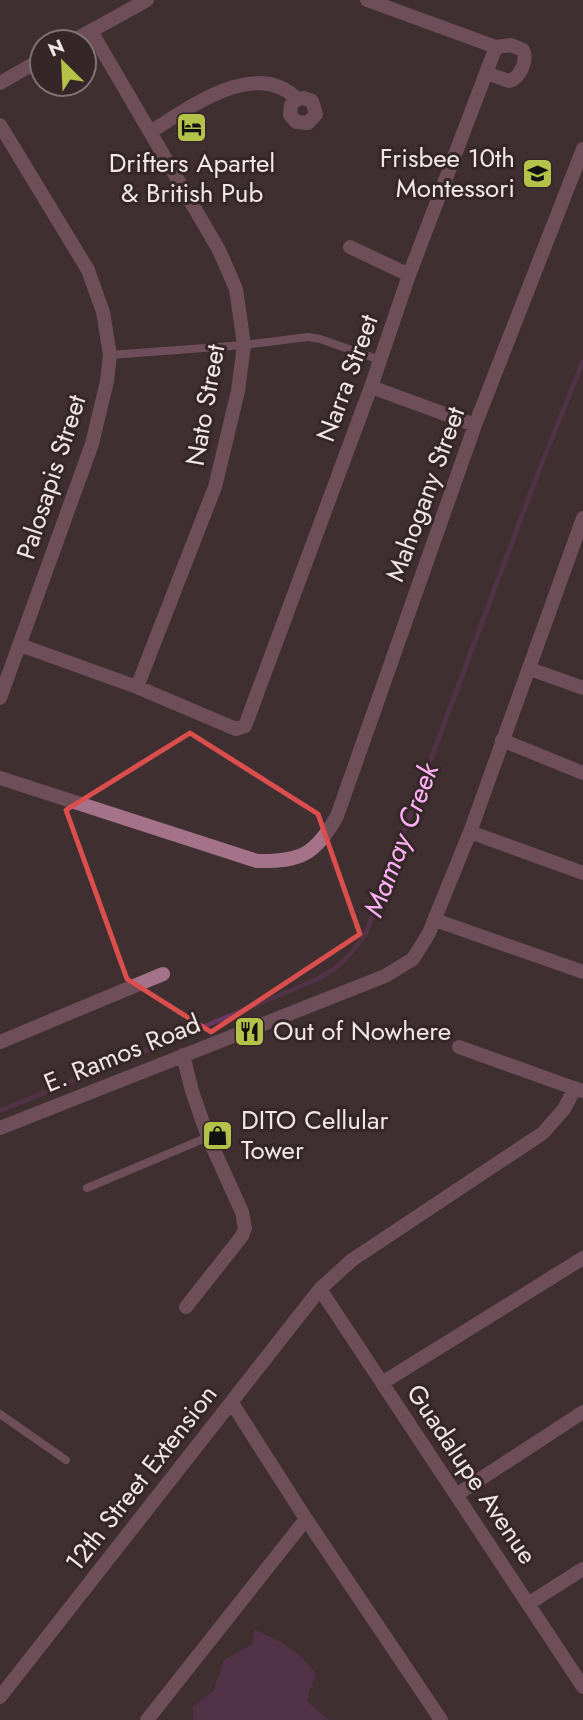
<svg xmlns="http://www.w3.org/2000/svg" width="583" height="1720" font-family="Jost,sans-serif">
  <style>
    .water { fill: #683763 }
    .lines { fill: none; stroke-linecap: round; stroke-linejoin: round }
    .stream { stroke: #683763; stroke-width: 4.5 }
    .lane { stroke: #a47389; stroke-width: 8 }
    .street { stroke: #a47389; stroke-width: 14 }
    .marked { fill: none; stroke: #db4e4e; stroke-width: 5; stroke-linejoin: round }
    .labels { text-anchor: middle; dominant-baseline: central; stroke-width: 6; stroke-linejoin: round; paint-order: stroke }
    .poi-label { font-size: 26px; fill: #f1e7e8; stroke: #352627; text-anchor: start }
    .street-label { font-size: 26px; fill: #f1e7e8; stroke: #352627 }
    .water-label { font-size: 28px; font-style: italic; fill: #ffb3f6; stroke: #352627 }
  </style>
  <rect width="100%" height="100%" fill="#403031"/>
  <path class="water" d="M254 1630C279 1639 301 1653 316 1674L309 1691 308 1702 329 1720H193V1707L214 1690 224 1660 253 1644Z"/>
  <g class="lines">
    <path class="stream" d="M0 1111 311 982C338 970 347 959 365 935L538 473 583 361"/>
    <path class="lane" d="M110 355 244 345 308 337 320 339 380 360
      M87 1188 208 1137
      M0 1414 66 1460"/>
    <path class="street" d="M367 0 496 47
      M91 31 219 250 236 289 244 345 238 391 215 487 137 687
      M71 42 147 0
      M486 73 509 81C520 78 528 61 523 50L511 45 496 47
      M0 83 42 59
      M0 125 88 270 103 312 110 355 107 381 92 444 0 698
      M150 132C188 109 255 57 297 99L303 98 312 101 316 114 308 123 296 122 290 115 291 105 297 99
      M350 247 409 275
      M371 387 475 425
      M20 645 137 687 236 729 245 726 371 387 409 275 496 47
      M530 669 583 688
      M502 740 583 773
      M0 778 257 861C301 862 316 854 337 816L475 425 583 149
      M470 832 583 873
      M435 920 583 972
      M0 1042 163 974
      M459 1047 582 1091
      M183 1055 192 1091 208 1137 242 1212 245 1228 242 1236 186 1307
      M0 1128 385 976 413 959 429 933 470 832 583 518
      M320 1289 583 1687
      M382 1383 583 1258
      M232 1403 306 1519 441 1720
      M456 1495 583 1412
      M528 1604 583 1569
      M0 1697 320 1289 352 1260 543 1133 564 1109 575 1088
      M147 1720 306 1519"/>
  </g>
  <path d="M0 0H583V1720H0ZM190 733 318 814 360 934 211 1032 127 979 66 810Z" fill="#403031" fill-opacity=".55" fill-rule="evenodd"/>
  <path class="marked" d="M190 733 318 814 360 934 211 1032 127 979 66 810Z"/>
  <defs>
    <symbol id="hotel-square" viewBox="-11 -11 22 22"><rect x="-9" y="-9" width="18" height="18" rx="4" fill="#b4c24a" stroke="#352627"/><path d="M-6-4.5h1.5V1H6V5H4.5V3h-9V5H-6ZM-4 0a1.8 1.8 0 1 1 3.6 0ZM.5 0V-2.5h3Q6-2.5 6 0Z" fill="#111"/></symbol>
    <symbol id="school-square" viewBox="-11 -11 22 22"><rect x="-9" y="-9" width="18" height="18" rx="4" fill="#b4c24a" stroke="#352627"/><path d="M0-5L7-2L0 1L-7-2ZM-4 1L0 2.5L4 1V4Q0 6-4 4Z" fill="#111"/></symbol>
    <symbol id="restaurant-square" viewBox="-11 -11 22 22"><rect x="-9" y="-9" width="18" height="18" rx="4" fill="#b4c24a" stroke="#352627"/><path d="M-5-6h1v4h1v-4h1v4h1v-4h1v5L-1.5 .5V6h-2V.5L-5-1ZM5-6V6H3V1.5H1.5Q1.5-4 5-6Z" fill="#111"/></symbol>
    <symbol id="shop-square" viewBox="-11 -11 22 22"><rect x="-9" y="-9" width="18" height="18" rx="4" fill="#b4c24a" stroke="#352627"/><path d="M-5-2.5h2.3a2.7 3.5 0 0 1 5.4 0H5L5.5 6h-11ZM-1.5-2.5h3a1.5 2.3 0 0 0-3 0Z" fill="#111"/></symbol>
  </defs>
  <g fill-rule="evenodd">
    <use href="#hotel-square" x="174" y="110" width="35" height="35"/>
    <use href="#school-square" x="520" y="156" width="35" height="35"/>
    <use href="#restaurant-square" x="232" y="1014" width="35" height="35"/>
    <use href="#shop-square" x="200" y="1118" width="35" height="35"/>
  </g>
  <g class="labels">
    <g class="poi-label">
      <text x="515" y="158" text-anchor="end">Frisbee 10th<tspan x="515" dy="30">Montessori</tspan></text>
      <text x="192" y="163" text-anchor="middle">Drifters Apartel<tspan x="192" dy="30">&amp; British Pub</tspan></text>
      <text x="273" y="1031">Out of Nowhere</text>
      <text x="241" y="1120">DITO Cellular<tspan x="241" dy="30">Tower</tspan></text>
    </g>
    <g class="street-label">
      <text transform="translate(347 378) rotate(-70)">Narra Street</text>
      <text transform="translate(205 405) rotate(-80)">Nato Street</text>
      <text transform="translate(51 477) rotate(-72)">Palosapis Street</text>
      <text transform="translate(425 494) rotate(-70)">Mahogany Street</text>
      <text transform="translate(122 1053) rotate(-22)">E. Ramos Road</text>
      <text transform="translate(472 1474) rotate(56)">Guadalupe Avenue</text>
      <text transform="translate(141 1478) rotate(-52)">12th Street Extension</text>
    </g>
    <g class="water-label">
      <text transform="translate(401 840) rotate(-69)">Mamay Creek</text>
    </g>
  </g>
  <g transform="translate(63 63) rotate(336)"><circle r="33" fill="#352627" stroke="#807374" stroke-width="2"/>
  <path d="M0-5L12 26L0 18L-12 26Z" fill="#b4c24a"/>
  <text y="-10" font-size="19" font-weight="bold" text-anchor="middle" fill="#f1e7e8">N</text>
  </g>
</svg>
